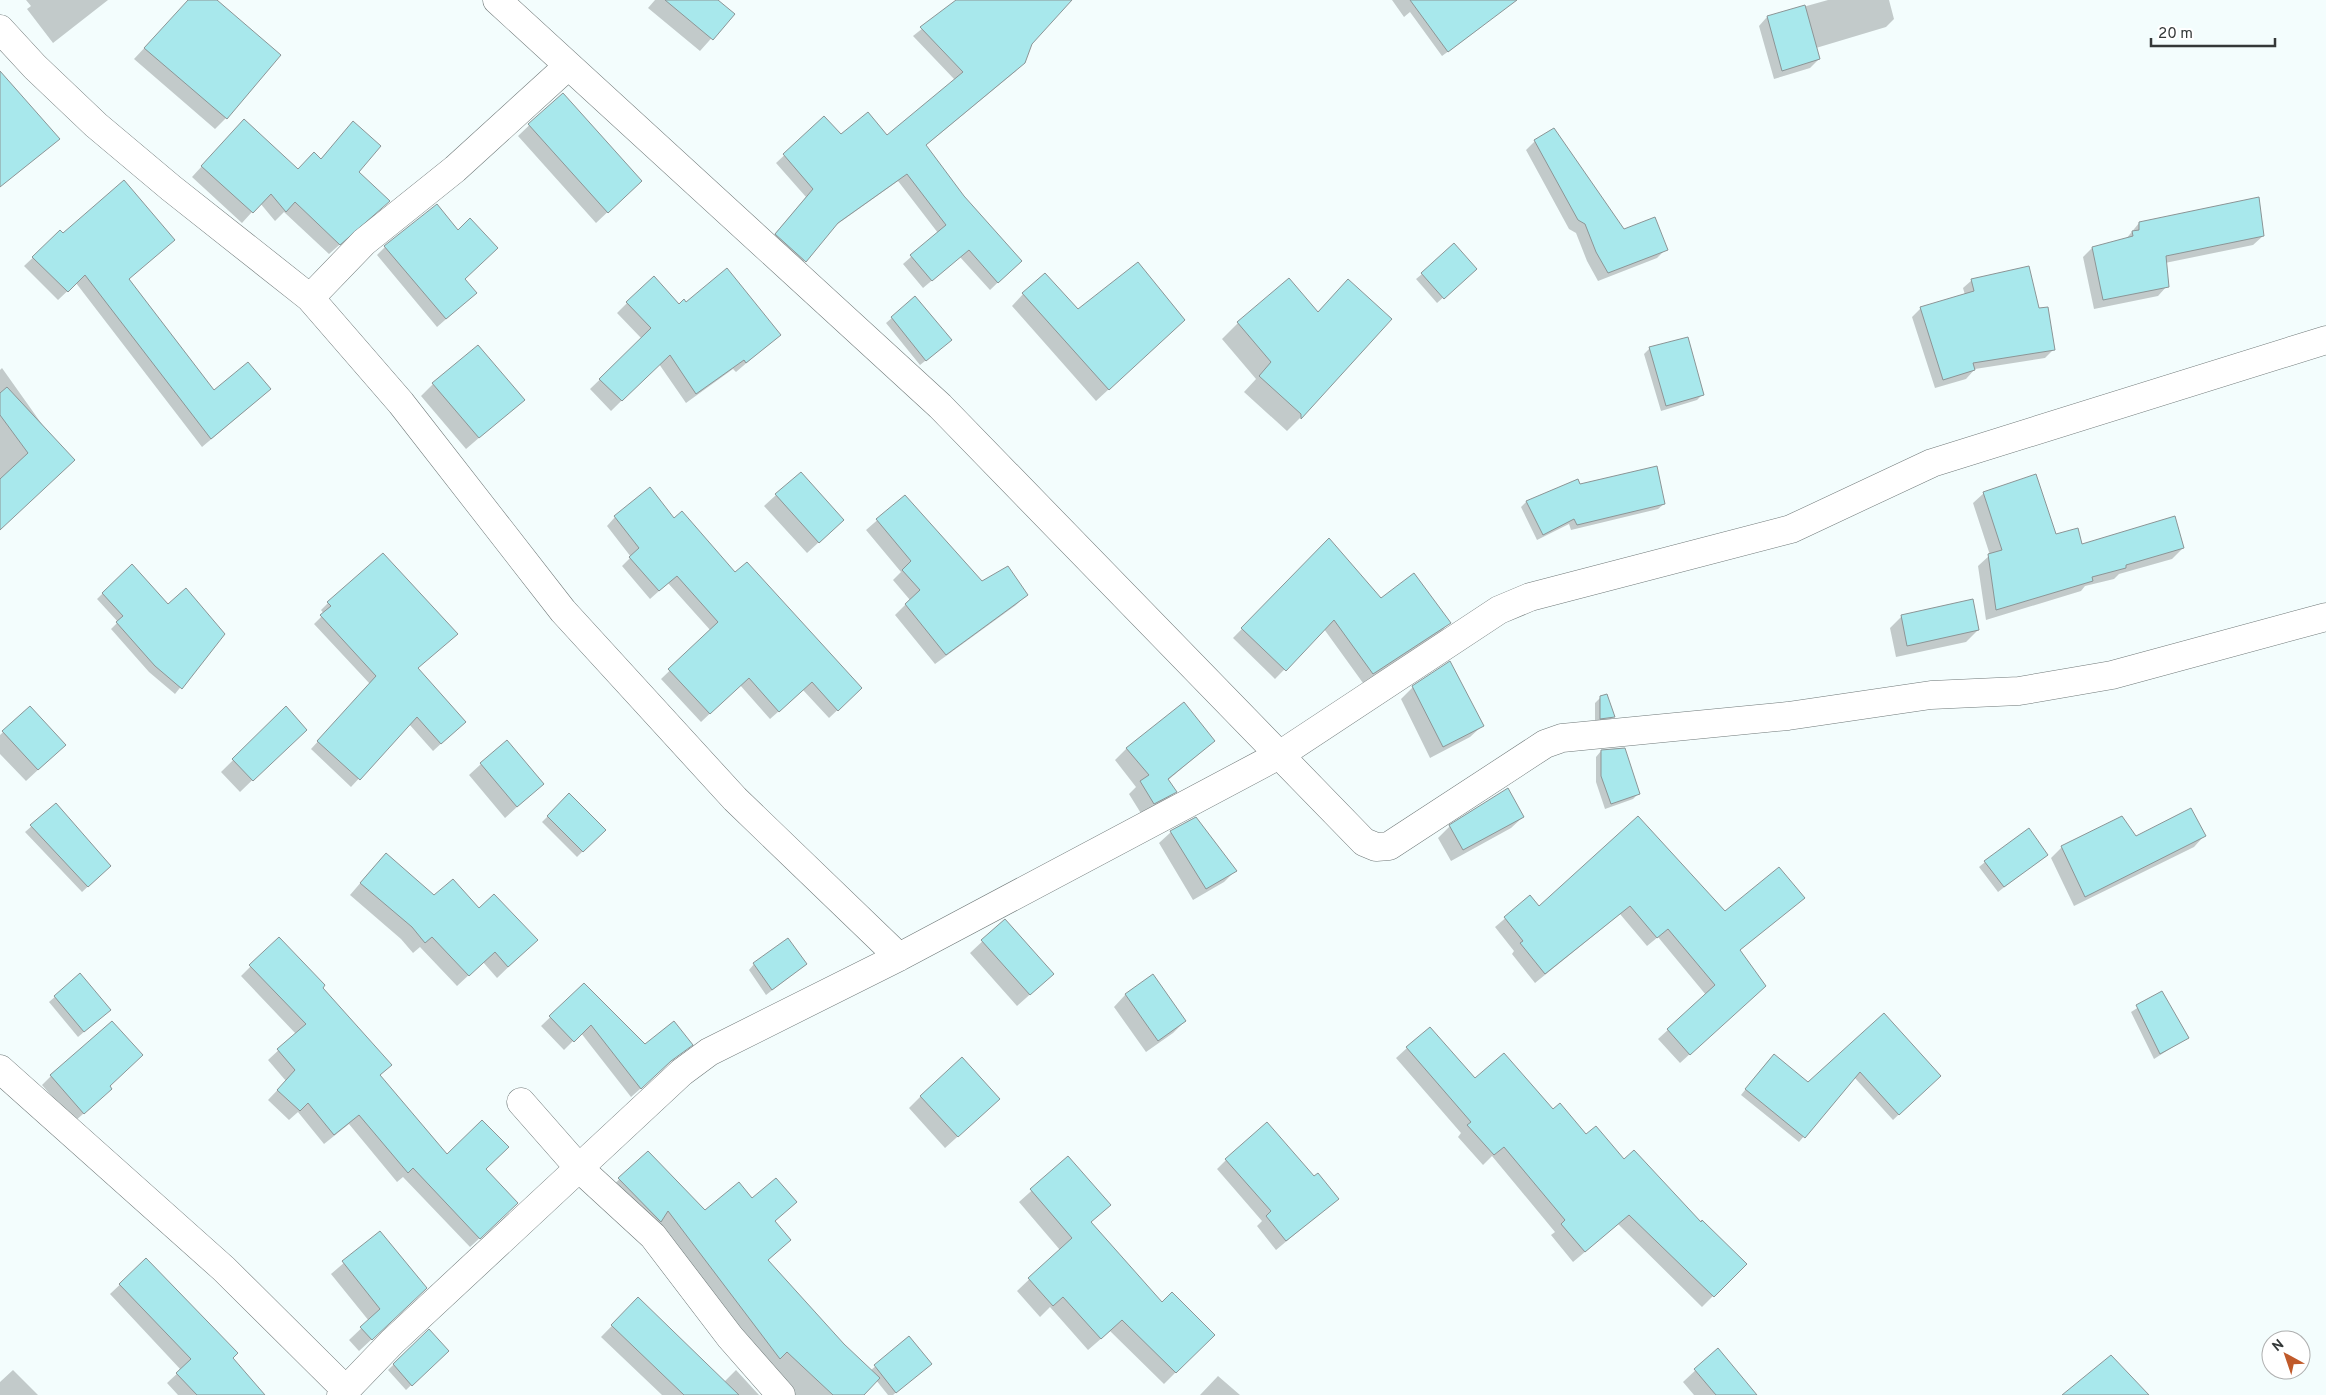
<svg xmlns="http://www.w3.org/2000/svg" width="2326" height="1395" font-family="Overpass,sans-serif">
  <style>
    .shadow { fill: #0003 }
    .building { fill: #a8e8ec; stroke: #8c9596 }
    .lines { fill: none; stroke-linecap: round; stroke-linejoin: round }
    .street-casing { stroke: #6f7878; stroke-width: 29 }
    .street { stroke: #fff; stroke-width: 28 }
  </style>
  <rect width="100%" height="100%" fill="#f3fdfd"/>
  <path class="shadow" d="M26 0H108L53 43 27 9 31 6Z
    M189 0H215L226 118 215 129 134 59Z
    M655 0H716L733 14 700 51 648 8Z
    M996 0H1050L1031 44 1016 71 925 146 1012 269 990 290 960 257 923 288 903 264 938 233 898 181 832 228 797 269 768 242 806 197 776 163 824 118 841 136 887 137 955 80 913 36 953 4Z
    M1392 0H1469L1480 28 1442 56 1410 12 1404 17Z
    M1828 0H1889L1894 19 1886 27 1816 48 1819 59 1810 68 1774 79 1759 26 1767 17Z
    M0 73 58 139 14 176 0 160Z
    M562 94 629 192 596 223 518 136Z
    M244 120 298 170 320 160 343 134 357 172 378 211 329 254 284 212 275 221 260 203 242 223 192 177Z
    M1535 141 1623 230 1666 249 1657 258 1598 281 1587 261 1576 233 1569 229 1526 150Z
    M2139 223 2263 236 2253 245 2165 263 2167 286 2158 296 2094 309 2083 257 2092 248 2126 239Z
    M60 232 128 280 214 392 260 398 202 447 76 283 58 300 24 266Z
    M385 247 464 279 476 293 437 327 377 255Z
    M1422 274H1470L1437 303 1416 279Z
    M1972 280 2038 310 2053 350 2045 358 1975 369 1966 379 1935 388 1912 317 1921 308 1965 295 1963 288Z
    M1023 294 1078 311 1171 332 1096 401 1012 306Z
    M1332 297 1303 415 1287 431 1244 392 1256 379 1222 339 1238 323 1317 313Z
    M915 298 944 346 920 365 886 323Z
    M627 303 679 305 686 303 779 335 736 372 733 369 686 403 659 364 611 411 590 389 642 339 617 313Z
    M1650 348 1703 394 1697 400 1661 411 1644 354Z
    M2 368 51 437 0 529V370Z
    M433 384 523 400 466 449 421 396Z
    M1577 480 1579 486 1664 504 1658 509 1571 530 1569 524 1537 540 1521 507 1526 502Z
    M1984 493 2055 536 2082 545 2183 548 2172 559 2119 574 2114 579 2085 586 2081 591 1986 620 1978 566 1990 555 1973 503Z
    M776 495 830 532 807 553 764 506Z
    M905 496 982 583 1026 595 1016 605 935 664 895 615 910 600 893 580 901 572 866 530Z
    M615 517 674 520 861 688 829 718 803 690 770 719 740 685 701 722 661 679 711 631 668 583 650 599 622 566 631 557 607 526Z
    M1329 540 1380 600 1449 623 1440 633 1363 683 1324 629 1275 679 1233 638Z
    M383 555 417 668 457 729 433 751 409 724 351 787 311 749 370 684 314 624 324 614 321 610 328 603Z
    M103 593 168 606 223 634 175 694 149 672 111 629 118 622 97 599Z
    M1902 616 1978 630 1966 642 1896 657 1890 628Z
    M1413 687 1482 726 1470 737 1430 758 1401 699Z
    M1601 697 1613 717 1608 722 1595 724V703Z
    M30 707 53 756 26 781 0 754V735Z
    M286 708 293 741 240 792 221 772Z
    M1214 741 1167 781 1175 792 1163 803 1142 815 1129 794 1136 787 1115 760 1127 748Z
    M1601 751 1639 793 1633 799 1605 809 1596 782V757Z
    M481 764 542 784 505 818 469 775Z
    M1508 790 1523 817 1511 828 1451 861 1438 838 1450 826Z
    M569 795 604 830 577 857 542 822Z
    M56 805 110 866 82 892 25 832Z
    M1638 817 1725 913 1803 898 1739 951 1755 995 1680 1063 1658 1039 1706 995 1658 937 1647 946 1620 914 1535 983 1512 954 1514 951 1495 927 1530 897 1539 908Z
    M1171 832 1235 871 1224 882 1193 900 1159 843Z
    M2204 836 2194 847 2074 906 2051 858 2062 847Z
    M2046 855 1998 892 1979 867 1985 862Z
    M375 866 434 896 479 910 525 951 497 978 483 962 457 986 420 947 413 953 401 939 350 895Z
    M1005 920 1053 974 1017 1006 970 953Z
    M279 938 390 1065 379 1076 446 1156 485 1169 507 1213 470 1247 403 1177 397 1182 349 1124 324 1144 298 1112 289 1120 268 1100 286 1081 268 1060 296 1034 241 976Z
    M754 964H806L766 995 749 970Z
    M80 975 104 1015 78 1037 49 1002Z
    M1152 976 1185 1021 1173 1033 1146 1052 1114 1007 1125 995Z
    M584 985 644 1046 691 1044 631 1097 581 1033 564 1050 541 1026Z
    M2161 993 2187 1038 2154 1059 2131 1012Z
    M1884 1015 1934 1081 1893 1120 1854 1077 1799 1142 1741 1095 1768 1061 1808 1084Z
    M1407 1048 1475 1080 1553 1110 1624 1161 1745 1264 1702 1307 1618 1224 1573 1262 1551 1235 1555 1232 1492 1156 1483 1165 1458 1137 1461 1133 1396 1058Z
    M51 1076 108 1087 101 1098 74 1122 42 1085Z
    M921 1096 986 1111 945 1148 909 1108Z
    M648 1152 705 1212 752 1200 795 1202 774 1222 790 1240 767 1261 843 1345 871 1370 909 1338 924 1369 893 1395H888L876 1380 862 1395H779L608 1190Z
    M1068 1158 1090 1223 1162 1304 1213 1335 1164 1384 1110 1331 1088 1350 1050 1307 1040 1317 1017 1291 1060 1250 1019 1202Z
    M1226 1160 1314 1178 1337 1199 1276 1250 1257 1226 1262 1221 1217 1169Z
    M380 1232 414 1300 359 1351 349 1340 369 1321 331 1274Z
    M146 1260 231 1358 264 1395H178L167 1383 181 1370 110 1294Z
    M638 1299 724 1382 736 1370 759 1395H662L601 1337Z
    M428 1331 447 1351 406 1390 388 1370Z
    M1717 1350 1756 1395H1694L1683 1382Z
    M13 1370 38 1395H0V1382Z
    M1218 1376 1240 1395H1200Z"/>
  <path class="building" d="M188 0H217L281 55 227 119 144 48Z
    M665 0H718L735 14 713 40Z
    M956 0H1072L1032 44 1025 63 926 145 964 196 1022 261 998 283 969 250 932 281 910 255 946 225 907 174 838 223 806 262 775 234 813 189 783 154 824 116 841 134 868 112 887 135 963 72 920 27Z
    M1410 0H1517L1448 52Z
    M1805 5 1820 59 1782 71 1767 16Z
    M0 71 60 139 0 187Z
    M563 93 642 181 608 213 528 124Z
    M244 119 298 169 314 152 321 159 353 121 381 146 359 172 390 201 340 245 295 202 286 212 271 194 253 213 201 166Z
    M1554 128 1624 229 1655 217 1668 250 1608 273 1596 252 1585 224 1578 220 1534 140Z
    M124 180 175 240 129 279 214 390 248 362 271 389 211 439 85 275 68 292 32 257 60 230 63 233Z
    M2259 197 2264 236 2166 256 2169 287 2103 300 2092 247 2133 236 2132 231 2139 230V222Z
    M437 204 458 230 470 218 498 248 465 279 477 293 446 319 384 246Z
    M1454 243 1477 269 1444 299 1421 273Z
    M1138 262 1185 320 1109 390 1022 293 1045 273 1078 309Z
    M2029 266 2039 308 2048 307 2055 350 1973 363 1975 370 1943 380 1920 307 1974 291 1971 279Z
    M727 268 781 335 746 363 744 360 696 394 670 355 622 401 599 379 651 328 626 302 654 276 679 304 684 299 686 302Z
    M1289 278 1318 312 1348 279 1392 319 1301 419V414L1259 376 1271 362 1237 322Z
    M915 296 952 340 926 361 891 317Z
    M1688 337 1704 395 1666 406 1649 347Z
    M478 345 525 400 479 438 432 383Z
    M7 387 75 460 0 530V479L28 453 0 415V393Z
    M1657 466 1665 504 1577 525 1574 519 1543 535 1526 501 1578 479 1580 484Z
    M801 472 844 520 819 543 775 494Z
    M2036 474 2056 534 2078 528 2082 544 2175 516 2184 548 2126 565V568L2092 577 2093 581 1996 610 1988 554 2002 550 1983 492Z
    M650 487 674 518 682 511 735 572 747 562 862 688 838 711 812 682 779 712 749 678 710 714 668 669 718 622 677 576 659 591 629 557 639 548 614 516Z
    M905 495 982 581 1008 566 1028 595 946 655 905 604 920 590 902 570 911 561 876 519Z
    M1329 538 1381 598 1414 573 1451 623 1373 674 1334 620 1286 671 1241 628Z
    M383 553 458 634 418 668 466 722 441 744 417 717 360 780 317 741 376 676 320 615 331 606 327 602Z
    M132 564 168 604 186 588 225 634 182 689 155 666 116 622 123 616 102 593Z
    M1973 599 1979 630 1907 646 1901 615Z
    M1450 661 1484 726 1443 747 1412 686Z
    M1607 694 1615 717 1600 719V696Z
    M1184 702 1215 741 1168 779 1177 792 1154 804 1140 781 1149 775 1126 748Z
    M30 706 66 745 38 770 2 731Z
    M286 706 307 730 253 781 232 759Z
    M507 740 544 784 517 807 480 763Z
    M1625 748 1640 794 1611 804 1601 776V750Z
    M1508 788 1524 817 1463 850 1449 825Z
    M569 793 606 830 583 852 547 816Z
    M56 803 111 866 88 887 30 825Z
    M2191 808 2206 836 2085 897 2061 846 2122 816 2136 836Z
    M1638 816 1725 911 1779 867 1805 898 1740 950 1766 986 1690 1055 1667 1029 1715 985 1668 929 1657 938 1630 906 1545 974 1520 943 1523 941 1504 917 1530 895 1539 906Z
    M1196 817 1237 871 1206 889 1170 831Z
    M2029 828 2048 855 2004 887 1984 861Z
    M386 853 434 895 453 879 479 908 494 894 538 940 508 967 495 952 469 976 432 937 425 943 412 927 360 883Z
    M1005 919 1054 974 1030 995 981 940Z
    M279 937 325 985 323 988 392 1065 380 1075 447 1154 482 1120 509 1147 486 1169 518 1203 480 1239 413 1168 408 1173 359 1115 334 1135 308 1103 300 1111 277 1090 295 1070 277 1049 306 1024 249 965Z
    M788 938 807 964 772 990 753 963Z
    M80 973 111 1010 84 1032 54 996Z
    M1153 974 1186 1021 1158 1041 1125 994Z
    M584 983 645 1044 674 1021 693 1045 671 1061 641 1089 591 1025 574 1042 549 1016Z
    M2162 991 2189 1038 2160 1054 2136 1005Z
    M1884 1013 1941 1076 1899 1115 1860 1072 1805 1138 1745 1089 1774 1054 1808 1082Z
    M112 1021 143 1055 110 1086 112 1089 84 1114 50 1075Z
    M1430 1027 1475 1078 1504 1053 1553 1109 1560 1103 1586 1134 1596 1126 1624 1159 1634 1150 1701 1222 1702 1220 1747 1264 1714 1297 1629 1215 1585 1252 1561 1224 1565 1220 1504 1147 1494 1155 1467 1125 1471 1122 1406 1047Z
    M962 1057 1000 1099 958 1137 920 1096Z
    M1267 1122 1314 1176 1318 1173 1339 1199 1286 1241 1266 1216 1271 1211 1225 1159Z
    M648 1151 705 1210 739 1182 752 1198 776 1178 797 1202 775 1221 791 1240 768 1260 844 1344 880 1378 864 1395H833L787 1352 780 1359 668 1211 661 1222 618 1178Z
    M1068 1156 1111 1205 1091 1222 1162 1302 1172 1292 1215 1335 1176 1373 1122 1320 1101 1339 1063 1297 1053 1306 1028 1278 1072 1238 1030 1189Z
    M380 1231 427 1288 372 1340 360 1327 380 1309 342 1261Z
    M146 1258 238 1353 233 1358 265 1395H197L176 1373 191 1359 119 1284Z
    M638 1297 739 1395H684L611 1325Z
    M429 1329 449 1351 412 1386 393 1364Z
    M909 1336 932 1364 896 1393 874 1365Z
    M1718 1348 1757 1395H1716L1694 1369Z
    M2111 1355 2149 1395H2062Z"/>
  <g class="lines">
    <defs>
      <path id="street" d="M497 0 940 406 1364 842 1376 847 1389 846 1545 744 1562 738 1788 716 1931 695 2019 691 2112 675 2326 617
        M0 29 35 67 96 125 171 188 310 298 401 403 563 611 735 799 899 957
        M310 298 364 242 455 169 568 66
        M0 1069 224 1269 346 1390
        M521 1102 579 1168 653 1236 730 1337 781 1395
        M341 1395 392 1342 682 1072 709 1052 899 957 1281 754 1499 610 1530 597 1791 529 1932 463 2326 340"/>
    </defs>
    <use href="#street" class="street-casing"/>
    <use href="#street" class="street"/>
  </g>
  <g transform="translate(2286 1355) rotate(320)"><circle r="24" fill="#ffffff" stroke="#aeafaf"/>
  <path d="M0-4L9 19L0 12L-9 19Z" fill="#c05a2a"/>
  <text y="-8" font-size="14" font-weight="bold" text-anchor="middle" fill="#343838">N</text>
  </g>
  <path d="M2151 38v8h124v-8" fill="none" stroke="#343838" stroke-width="2.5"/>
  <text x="2158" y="38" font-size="15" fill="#343838" stroke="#ffffff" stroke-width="4" paint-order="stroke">20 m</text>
</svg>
